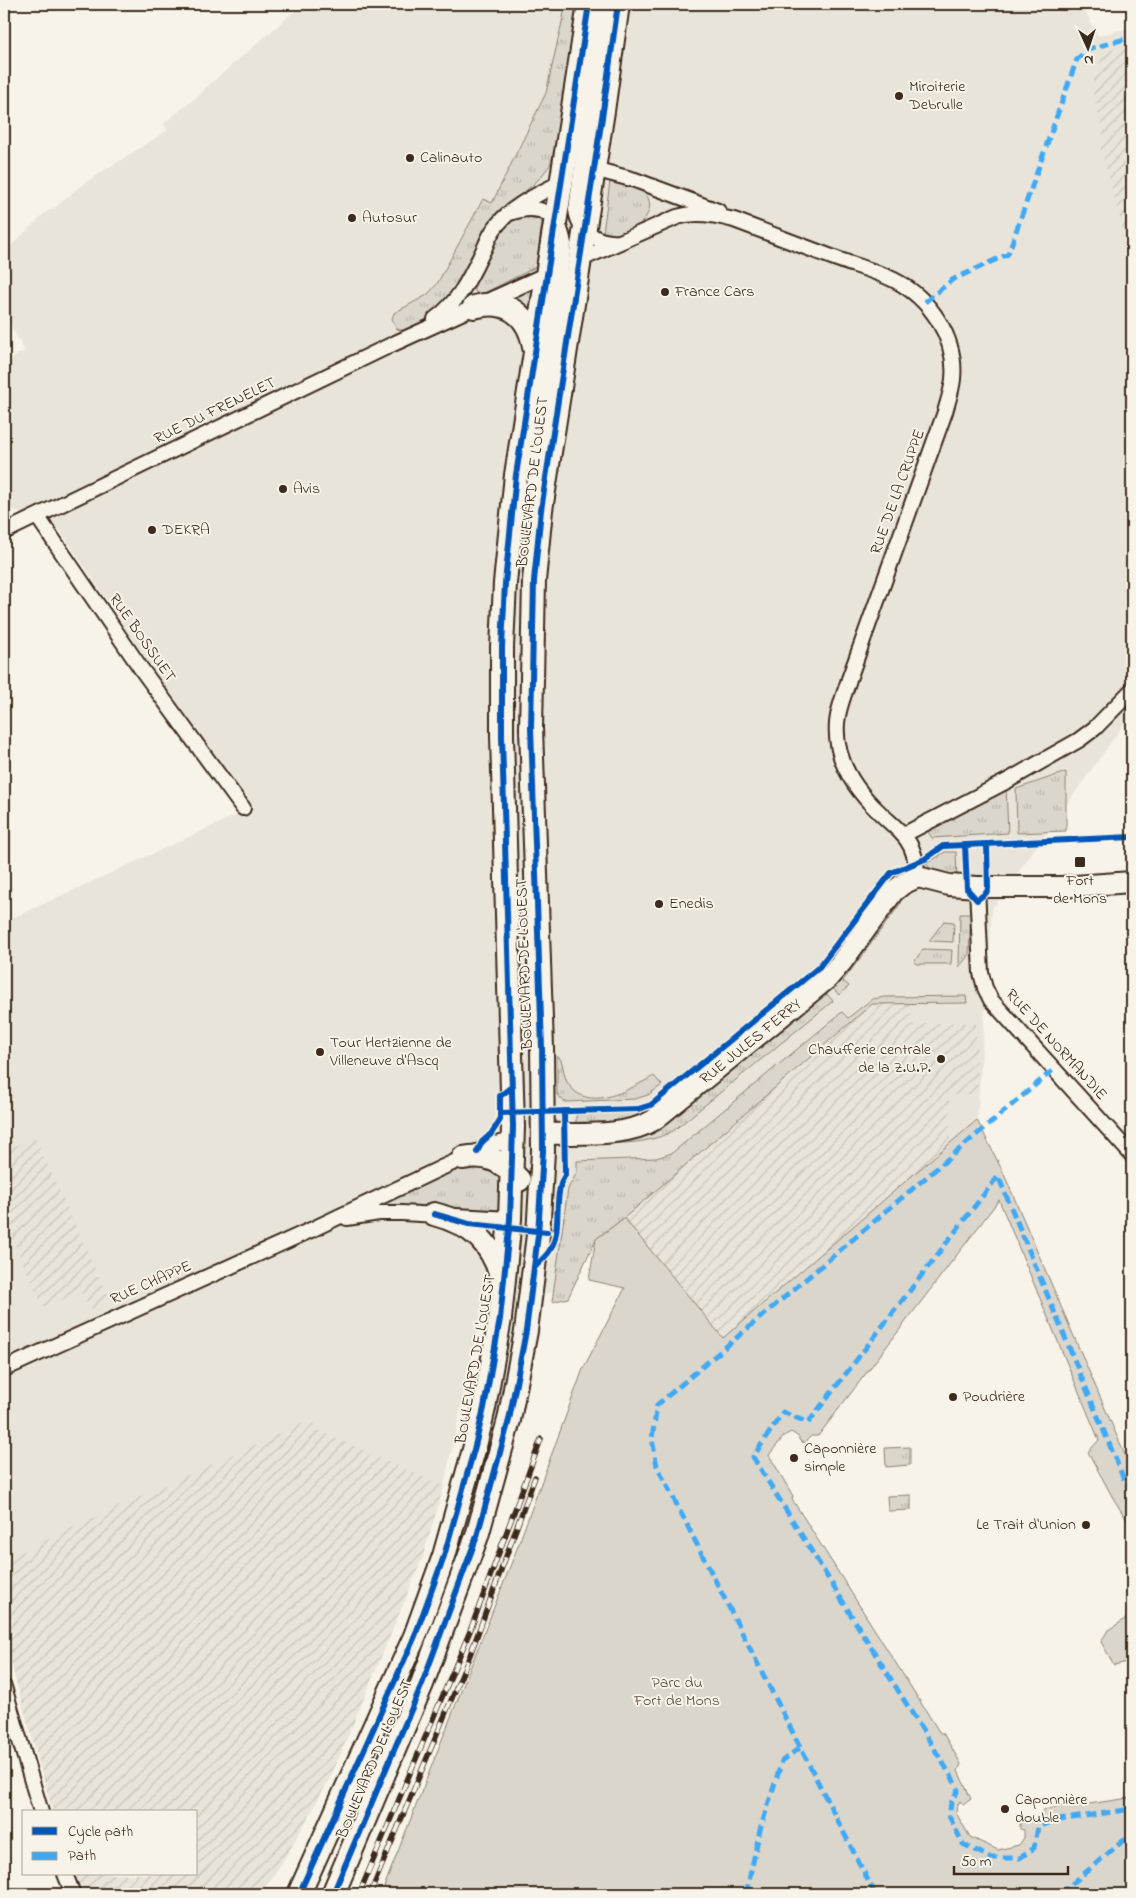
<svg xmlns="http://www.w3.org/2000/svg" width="1136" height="1898" font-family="'Indie Flower',sans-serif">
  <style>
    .built { fill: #e9e4d9 }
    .industrial { fill: url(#industrial-furrows) }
    .grass { fill: url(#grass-tufts); stroke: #8b8074 }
    .park { fill: #dbd6cb; stroke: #8b8074 }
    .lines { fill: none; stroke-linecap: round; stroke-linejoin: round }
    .minor-casing { stroke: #3b2a1e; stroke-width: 18 }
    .secondary-casing { stroke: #3b2a1e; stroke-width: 24 }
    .primary-casing { stroke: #3b2a1e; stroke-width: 26 }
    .minor { stroke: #f7f3e8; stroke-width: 14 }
    .secondary { stroke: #f7f3e8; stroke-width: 20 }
    .primary { stroke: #f7f3e8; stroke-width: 22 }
    .rail-casing { stroke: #3b2a1e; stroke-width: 5.5 }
    .rail { stroke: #f7f3e8; stroke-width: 4; stroke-dasharray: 11; stroke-linecap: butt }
    .quiet { stroke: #3fa9f5; stroke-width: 5; stroke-dasharray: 10 5; stroke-linecap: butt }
    .cycleway-casing { stroke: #f7f3e8; stroke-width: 9 }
    .cycleway { stroke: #0057b8; stroke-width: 6 }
    .poi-dot { fill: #3b2a1e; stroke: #f7f3e8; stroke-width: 2 }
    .labels { text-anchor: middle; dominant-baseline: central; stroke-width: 4; stroke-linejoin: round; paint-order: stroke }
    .poi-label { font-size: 16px; fill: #3b2a1e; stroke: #f7f3e8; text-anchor: start }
    .street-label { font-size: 16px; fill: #3b2a1e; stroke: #f7f3e8 }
    .park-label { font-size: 16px; fill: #5b4c41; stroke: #f7f3e8 }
  </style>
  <defs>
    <pattern id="industrial-furrows" width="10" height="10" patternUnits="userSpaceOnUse" patternTransform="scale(1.25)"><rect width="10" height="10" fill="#e9e4d9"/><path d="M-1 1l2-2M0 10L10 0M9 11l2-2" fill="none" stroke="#c9c4ba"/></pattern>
    <pattern id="grass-tufts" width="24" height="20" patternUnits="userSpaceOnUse" patternTransform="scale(1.25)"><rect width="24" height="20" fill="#dbd6cb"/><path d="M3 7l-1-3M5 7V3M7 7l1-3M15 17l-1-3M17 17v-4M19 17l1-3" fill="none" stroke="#bdb8ae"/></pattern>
  </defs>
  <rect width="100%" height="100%" fill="#f7f3e8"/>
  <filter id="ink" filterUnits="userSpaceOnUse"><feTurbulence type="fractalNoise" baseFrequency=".02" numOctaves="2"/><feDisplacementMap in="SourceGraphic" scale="10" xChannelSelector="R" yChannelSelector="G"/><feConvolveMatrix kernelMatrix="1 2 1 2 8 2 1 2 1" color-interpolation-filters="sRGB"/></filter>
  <g filter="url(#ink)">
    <path class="built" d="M303 4H1081L1098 36 1132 27V713L992 909 977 1120 723 1338 624 1218 558 1290 481 1314 444 1486 422 1559 332 1774 305 1823 279 1868 258 1894H92L196 1874V1812H53L17 1685 4 1632V922L254 807 158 676 59 529 13 510 4 495V362L25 351 4 314V250L12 245 45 213 56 207 80 186 168 130 163 124 204 91 203 90Z"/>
    <path class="industrial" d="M1132 44V262L1100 145 1106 143 1091 88 1104 52Z
      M872 1004H911V1024L976 1022 978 1094 949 1095 950 1144 723 1338 624 1218Z
      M35 1137 110 1301 92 1309 88 1307 81 1292 43 1307 15 1245 4 1249V1151Z
      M312 1419 315 1429 444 1486 422 1559 332 1774 305 1823 279 1868 258 1894H92L73 1882 71 1874H196V1812H53L17 1685 4 1632V1561L71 1528Z"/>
    <path class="grass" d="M566 4H577L570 59 554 151 550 165 540 178 492 221 454 294 441 310 427 319 404 331 397 329 392 319 394 313 427 295 437 284 483 199 492 203 546 93Z
      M610 182C619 184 629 184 637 188 670 203 631 247 603 232Z
      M522 216 540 219 542 223 536 267 482 294 476 293 472 285 499 230 505 223Z
      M529 286 532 289 529 313 511 300 512 295Z
      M1066 772V831L1017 833 1016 789Z
      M1006 786 1008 833 932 838 926 828Z
      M945 852H956L957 880 941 877 926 864Z
      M897 900 901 903 843 981 849 986 839 995 831 986Z
      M960 914H971L969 955 959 967Z
      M944 921 954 922 953 942 929 941Z
      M923 949 952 950 951 964H916L914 962Z
      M824 991 833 1001 673 1131C645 1146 613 1143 582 1144V1140L635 1138Z
      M966 996 967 1003 872 1004 624 1218 596 1239 568 1298 552 1302 568 1189 577 1172V1161L656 1158 672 1153 842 1012 848 1018 872 999 885 997Z
      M557 1057H559C565 1065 562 1076 569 1085 590 1114 631 1088 654 1076L662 1085 648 1095 635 1099 565 1102 557 1095Z
      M657 1104 660 1107 637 1121 576 1126V1115L641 1112 649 1110Z
      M477 1161 500 1173 499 1213 374 1208 370 1206 462 1164Z
      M910 1447V1465L886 1467 885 1448Z
      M911 1495V1510L888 1511 887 1496Z"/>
    <path class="park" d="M977 1120 1003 1172 1132 1471V1528L1113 1498 1088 1452 1099 1440 999 1200 818 1436H811L804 1443 799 1440V1437L791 1432 785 1435 769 1455 793 1496 792 1499 940 1733H943L961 1764 958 1771 971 1799 963 1805 960 1801 957 1806 956 1813 970 1837 998 1850 1019 1845 1024 1838V1830L1020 1829V1823L1039 1819 1043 1810 1074 1804 1075 1806 1129 1798 1132 1796V1894H399L384 1887 515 1554 583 1369 625 1288 589 1280 596 1239 624 1218 723 1338Z
      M1129 1617 1132 1620V1661L1114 1665 1101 1642 1108 1630Z"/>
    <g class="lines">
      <defs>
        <path id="minor" d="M603 4 576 210C579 232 598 244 620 242
          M594 169 635 180 718 211
          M510 213C539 203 559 212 564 244L535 460 534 501
          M579 260 677 217C697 211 714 215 734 220 768 233 803 246 837 259 856 266 876 271 894 280 930 298 957 338 953 379 952 390 948 401 945 412L849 679C845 693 838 708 837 723 834 760 854 789 880 813 889 822 900 830 907 840 915 851 916 864 918 877
          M435 319C461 300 471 275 485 247 488 239 492 231 498 224 513 205 540 194 561 182
          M37 516 393 344 547 274
          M4 532 37 516 142 670 243 808
          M903 835 1009 780 1079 740 1095 728 1132 690
          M977 887 981 973 985 988 991 1000 1132 1155
          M347 1218 379 1213H402L510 1219
          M4 1369 313 1229 441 1168 495 1144 513 1141
          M4 1687 41 1812
          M65 1874 73 1894"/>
        <path id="secondary" d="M543 1134C577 1133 625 1138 654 1120L828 978 841 963 893 892 903 884 918 877 949 885 977 887H1061L1132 882"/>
        <path id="primary" d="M474 307C507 298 529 315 534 347
          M463 1158C488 1153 502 1161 519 1180
          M434 1214C472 1224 493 1243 503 1283
          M299 1894 415 1636 444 1556 475 1446 484 1408 500 1319 510 1219 513 1127 502 736V647L505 583 516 475 589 4
          M333 1894 422 1684 477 1536 509 1420 526 1331 538 1235 543 1151 542 1048 531 728 534 581 541 510 603 111 618 4"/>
      </defs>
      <use href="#minor" class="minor-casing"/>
      <use href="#secondary" class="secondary-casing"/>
      <use href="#primary" class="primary-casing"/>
      <use href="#minor" class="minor"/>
      <use href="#secondary" class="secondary"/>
      <use href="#primary" class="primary"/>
      <defs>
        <path id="rail" d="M359 1894 470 1631 541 1439
          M370 1894 470 1655 535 1477"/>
      </defs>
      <use href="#rail" class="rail-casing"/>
      <use href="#rail" class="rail"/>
      <path class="quiet" d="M925 302 952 280 1008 254 1077 59 1089 49 1132 37
        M1132 1492 1125 1482 998 1176 808 1423 783 1412 753 1457 953 1779 958 1790 951 1803 949 1816 963 1844 991 1858H1020L1034 1848 1038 1827 1052 1821 1132 1809
        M746 1894 760 1830 782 1761 801 1747
        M875 1894 657 1466 652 1439 657 1405 1053 1070
        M1060 1894 1124 1840 1132 1837"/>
      <defs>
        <path id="cycleway" d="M965 845 967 889 977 900 986 893 988 889 987 844
          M500 1113 638 1109 651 1105 819 967 891 873 925 859 943 846 1132 837
          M477 1152 482 1142 491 1134 500 1120V1096L513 1086
          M434 1214 469 1224 547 1232
          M534 1268C539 1262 546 1257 550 1250 563 1230 552 1196 565 1175L564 1111
          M299 1894 415 1636 444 1556 475 1446 484 1408 500 1319 510 1219 513 1127 502 736V647L505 583 516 475 589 4
          M333 1894 422 1684 477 1536 509 1420 526 1331 538 1235 543 1151 542 1048 531 728 534 581 541 510 603 111 618 4"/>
      </defs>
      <use href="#cycleway" class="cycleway-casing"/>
      <use href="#cycleway" class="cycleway"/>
    </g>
  </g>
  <g class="poi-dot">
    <circle cx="899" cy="96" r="5"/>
    <circle cx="410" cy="158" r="5"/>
    <circle cx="352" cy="218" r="5"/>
    <circle cx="665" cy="292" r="5"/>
    <circle cx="283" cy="489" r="5"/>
    <circle cx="152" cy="530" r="5"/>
    <rect x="1074" y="856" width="12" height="12" rx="2.5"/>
    <circle cx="659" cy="904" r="5"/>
    <circle cx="320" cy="1052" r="5"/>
    <circle cx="941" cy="1059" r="5"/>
    <circle cx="953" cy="1397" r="5"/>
    <circle cx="794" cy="1458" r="5"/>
    <circle cx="1086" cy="1525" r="5"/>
    <circle cx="1005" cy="1809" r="5"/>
  </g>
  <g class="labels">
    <g class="poi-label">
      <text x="909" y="87">Miroiterie<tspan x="909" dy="18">Debrulle</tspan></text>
      <text x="420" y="158">Calinauto</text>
      <text x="362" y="218">Autosur</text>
      <text x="675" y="292">France Cars</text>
      <text x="293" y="489">Avis</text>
      <text x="162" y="530">DEKRA</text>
      <text x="1080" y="881" text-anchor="middle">Fort<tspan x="1080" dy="18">de Mons</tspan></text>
      <text x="669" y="904">Enedis</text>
      <text x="330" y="1043">Tour Hertzienne de<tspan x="330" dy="18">Villeneuve d'Ascq</tspan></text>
      <text x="931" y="1050" text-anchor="end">Chaufferie centrale<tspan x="931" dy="18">de la Z.U.P.</tspan></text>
      <text x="963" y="1397">Poudrière</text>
      <text x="804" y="1449">Caponnière<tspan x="804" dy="18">simple</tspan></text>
      <text x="1076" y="1525" text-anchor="end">Le Trait d'Union</text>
      <text x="1015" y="1800">Caponnière<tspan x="1015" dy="18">double</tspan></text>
    </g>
    <g class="street-label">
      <text transform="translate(215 411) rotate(-26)">RUE DU FRENELET</text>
      <text transform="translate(533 482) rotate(-83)">BOULEVARD DE L'OUEST</text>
      <text transform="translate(898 492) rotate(-70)">RUE DE LA CRUPPE</text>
      <text transform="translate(142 638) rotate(55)">RUE BOSSUET</text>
      <text transform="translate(525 964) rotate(-92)">BOULEVARD DE L'OUEST</text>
      <text transform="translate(751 1042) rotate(-39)">RUE JULES FERRY</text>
      <text transform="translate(1056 1045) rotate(48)">RUE DE NORMANDIE</text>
      <text transform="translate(151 1283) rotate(-24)">RUE CHAPPE</text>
      <text transform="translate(476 1359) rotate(-80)">BOULEVARD DE L'OUEST</text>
      <text transform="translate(375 1759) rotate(-67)">BOULEVARD DE L'OUEST</text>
    </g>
    <g class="park-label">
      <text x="677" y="1683">Parc du<tspan x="677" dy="18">Fort de Mons</tspan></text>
    </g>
  </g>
  <rect width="1136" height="1898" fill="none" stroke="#f7f3e8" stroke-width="20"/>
  <rect x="10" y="10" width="1116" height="1878" fill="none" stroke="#3b2a1e" stroke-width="2" filter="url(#ink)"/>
  <rect x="22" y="1810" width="175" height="65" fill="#f7f3e8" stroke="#aca397"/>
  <rect x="32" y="1827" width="25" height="8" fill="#0057b8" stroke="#aca397"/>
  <text x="68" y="1836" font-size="15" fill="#3b2a1e">Cycle path</text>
  <rect x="32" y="1852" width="25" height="8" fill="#3fa9f5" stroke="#aca397"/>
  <text x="68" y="1860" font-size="15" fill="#3b2a1e">Path</text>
  <g transform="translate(1088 48) rotate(177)" stroke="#f7f3e8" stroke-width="4" paint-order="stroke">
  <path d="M0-4L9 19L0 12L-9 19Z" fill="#3b2a1e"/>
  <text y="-8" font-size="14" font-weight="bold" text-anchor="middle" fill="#3b2a1e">N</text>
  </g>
  <path d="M954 1866v8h114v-8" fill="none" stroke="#3b2a1e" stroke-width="2.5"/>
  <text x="961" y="1866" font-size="15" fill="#3b2a1e" stroke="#f7f3e8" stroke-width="4" paint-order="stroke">50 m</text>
</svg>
